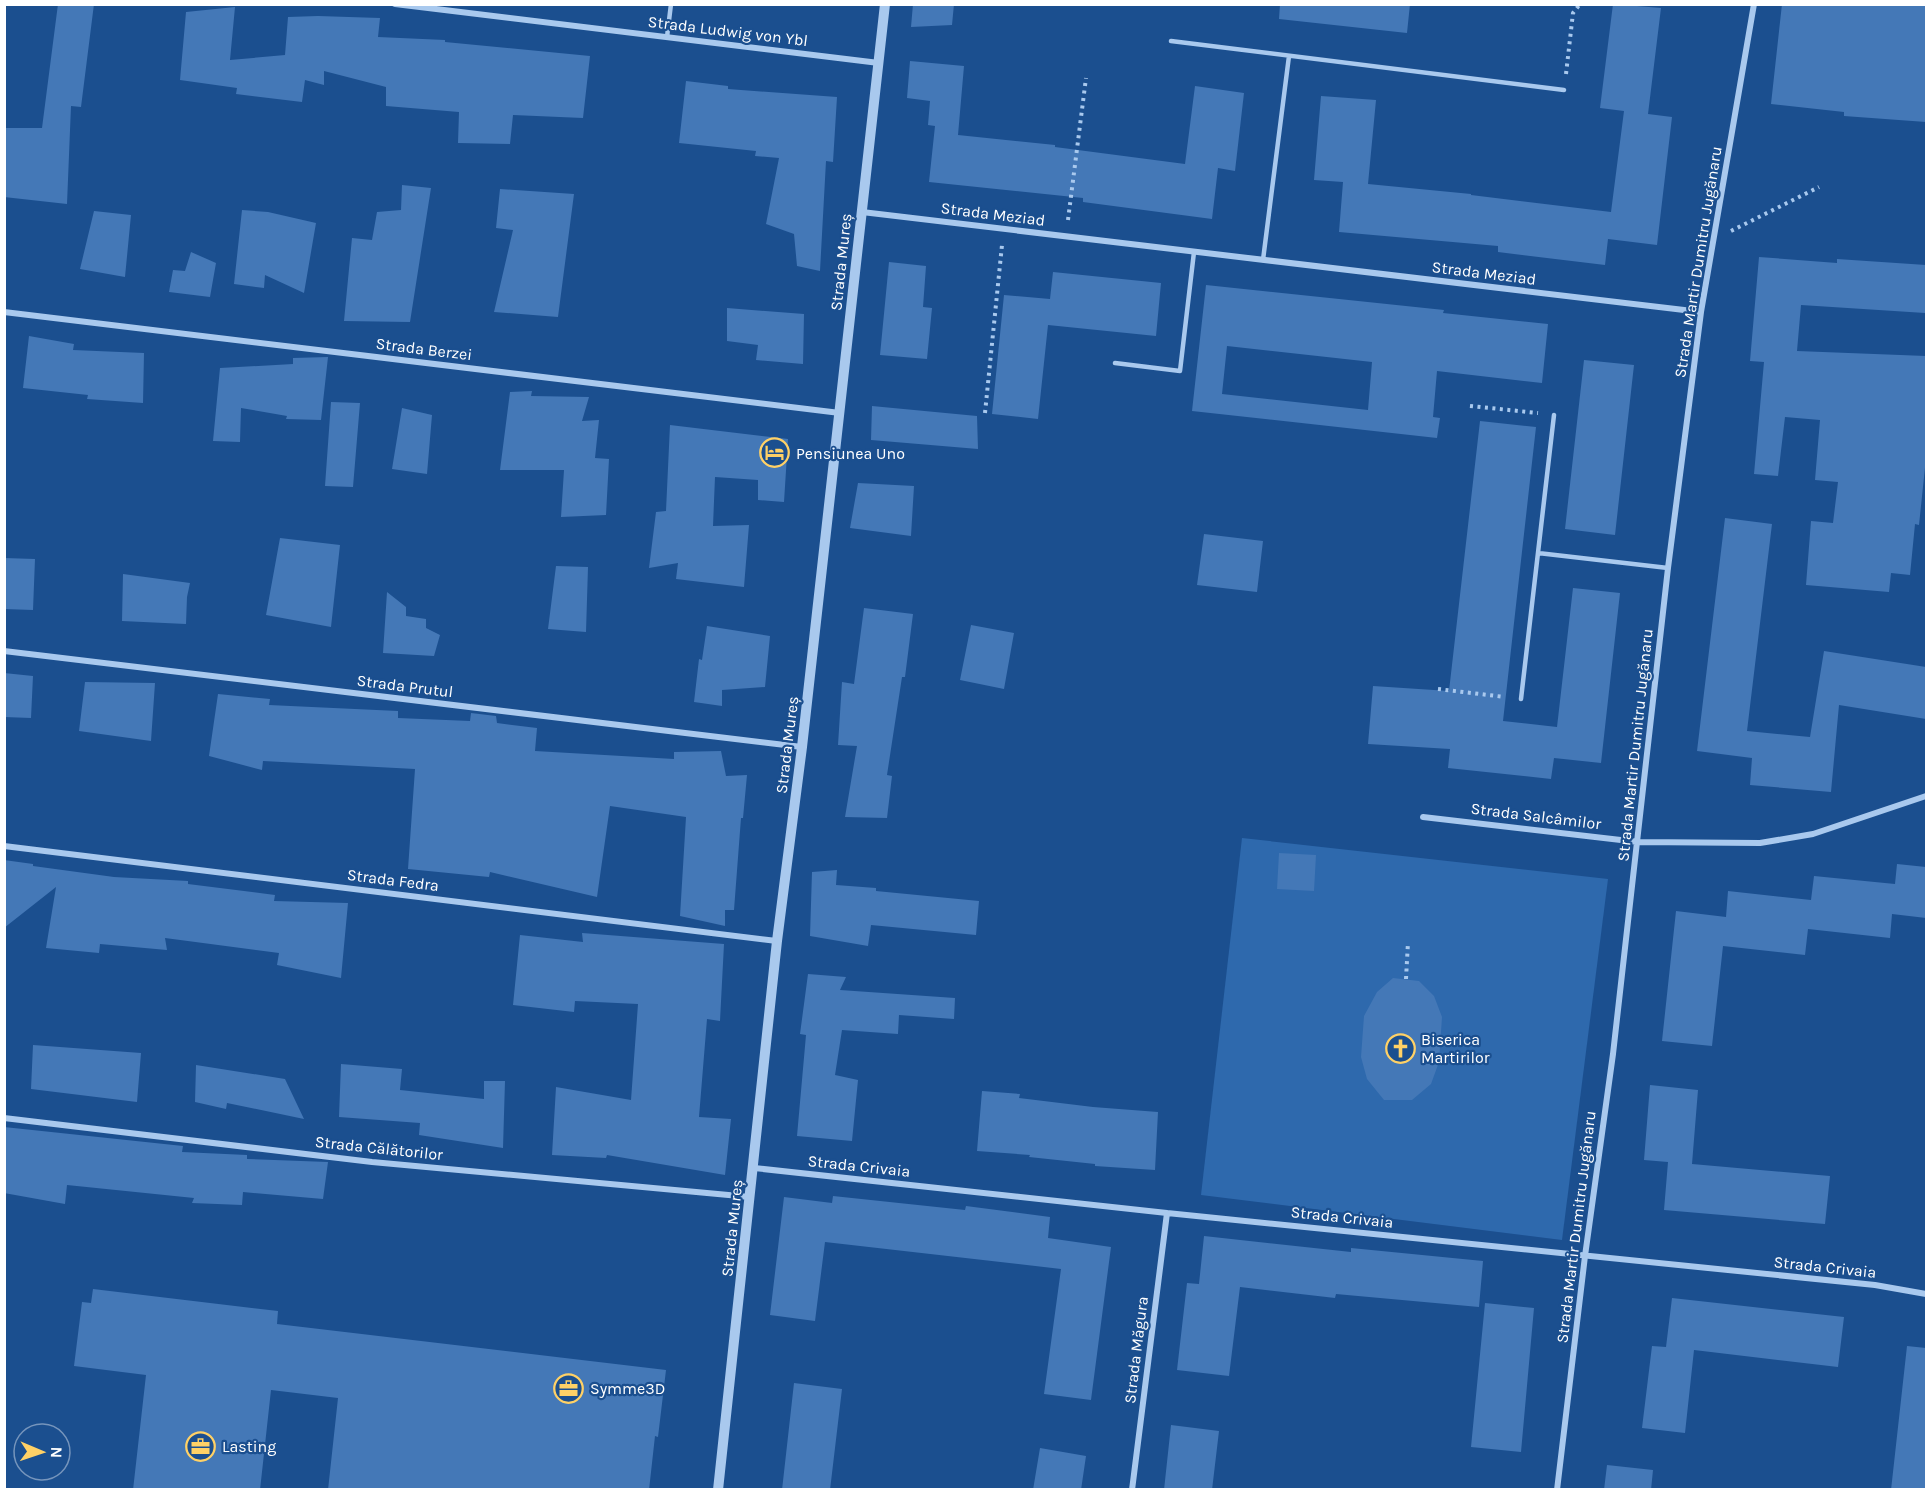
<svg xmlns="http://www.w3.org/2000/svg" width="1931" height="1494" font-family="Karla,sans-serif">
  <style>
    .green { fill: #2e69ad }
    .building { fill: #4478b7; fill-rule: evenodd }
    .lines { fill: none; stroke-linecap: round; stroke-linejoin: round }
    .path { stroke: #a9c9ee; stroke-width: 4; stroke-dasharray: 3 4.5; stroke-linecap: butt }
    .service { stroke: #a9c9ee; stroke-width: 4.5 }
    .minor { stroke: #a9c9ee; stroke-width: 6 }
    .tertiary { stroke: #a9c9ee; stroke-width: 10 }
    .labels { text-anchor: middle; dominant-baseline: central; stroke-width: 4.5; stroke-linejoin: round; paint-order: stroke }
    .street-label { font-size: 16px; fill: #fff; stroke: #1b4f8f }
    .poi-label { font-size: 16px; fill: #fff; stroke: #1b4f8f; text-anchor: start }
  </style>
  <rect width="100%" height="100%" fill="#1b4f8f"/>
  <path class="green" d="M1242 838 1608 879 1562 1240 1201 1195Z"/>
  <path class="building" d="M58 4H94L81 107 71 106 67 204 4 197V128H42Z
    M913 4H954L952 25 911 27Z
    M1280 4H1410L1407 33 1279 19Z
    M1613 4 1661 8 1648 114 1672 117 1657 245 1608 239 1605 265 1498 252V246L1339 232 1343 182 1314 180 1321 96 1376 100 1368 184 1471 194V195L1611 212 1624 111 1600 108Z
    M1782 4H1926V122L1844 116V112L1771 104Z
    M235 7 230 60 285 55 288 17 318 16 380 18 378 37 445 40V42L590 56 583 118 513 115 510 144 458 143 459 112 386 106V87L324 71V85L305 80 302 102 236 94 237 88 180 80 186 12Z
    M910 61 964 66 958 135 1055 145V147L1185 164 1195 86 1244 93 1235 171 1218 168 1212 219 1083 202V198L929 182 935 126 928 125 930 101 907 98Z
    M686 81 728 86V89L837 97 833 162 826 161 820 271 797 266 794 234 766 224 779 158 755 156 756 151 679 143Z
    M402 185 431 188 410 322 344 321 352 238 372 240 377 212 401 210Z
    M500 189 574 194 558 317 494 312 513 230 496 228Z
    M242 210 268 212 316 223 304 293 265 275 264 288 234 284Z
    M94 211 131 215 125 277 80 269Z
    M191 252 216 263 210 297 169 292 173 270 185 271Z
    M1759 257 1837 263V259L1926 265 1925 313 1801 305 1797 351 1926 356V458L1919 525 1915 524 1910 575 1891 573 1889 592 1806 585 1811 521 1833 523 1838 482 1815 480 1820 420 1785 417 1778 476 1754 474 1764 362 1750 361Z
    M889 262 926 266 923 307 932 308 927 359 880 355Z
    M1053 272 1161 283 1156 336 1048 325 1038 419 992 414 1004 295 1050 299Z
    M1206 285 1444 310 1443 313 1548 324 1542 383 1437 371 1433 417 1440 418 1437 438 1192 411ZM1227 346 1372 362 1368 410 1222 394Z
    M727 308 804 314 803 364 756 360 758 345 727 341Z
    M29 336 74 344 73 350 144 353 143 403 87 399 88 395 23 388Z
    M328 357 321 420 286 419 287 416 241 408 240 442 213 441 220 368 293 364V358Z
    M1584 360 1634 365 1615 535 1565 529Z
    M532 391 531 396 589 397 582 421 599 420 595 458 609 459 606 515 561 517 564 470H500L510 392Z
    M331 402 360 403 353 487 325 486Z
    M872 406 977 416 978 449 871 440Z
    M402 408 432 415 427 474 392 469Z
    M1480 421 1536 427 1503 721 1557 727 1573 588 1620 593 1601 763 1554 758 1551 779 1448 768 1450 749 1368 744 1373 686 1449 691Z
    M670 425 788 439 784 502 758 500V480L715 477 713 526 749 525 744 587 676 579 678 563 649 568 656 512 666 511Z
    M858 483 914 486 911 536 850 528Z
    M1725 518 1772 524 1747 731 1810 737 1824 651 1926 667V719L1839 705 1831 792 1750 785 1752 758 1697 751Z
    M1204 534 1263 541 1257 592 1197 585Z
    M280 538 340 545 331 627 266 615Z
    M4 558 35 559 33 610 4 609Z
    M556 566 588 567 586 632 548 629Z
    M123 574 190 583 187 597 186 624 122 621Z
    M387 592 406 607V616L426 619V628L440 635 434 656 383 653Z
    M864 608 913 614 905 677H902L887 775 892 776 887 818 845 817 857 746 838 745 842 682 854 684Z
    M971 625 1014 633 1004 689 960 680Z
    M707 626 770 636 765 687 722 690V706L694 702 699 659 702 660Z
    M4 673 33 676 31 718 4 717Z
    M85 682 155 683 151 741 79 731Z
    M218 694 270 699 269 705 398 711V718L470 721 471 713 496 716 497 723 537 728 535 751 674 759V752L721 751 726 776 747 775 743 818H741L734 910H725V926L680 916 686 817 610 806 597 897 490 872 489 877 408 869 415 769 263 761 262 770 209 756Z
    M1279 853 1316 855 1314 891 1277 889Z
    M4 860 33 864V866L114 877 188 881V884L275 895 274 901 348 903 341 978 277 965 279 953 165 938 167 950 100 944 99 953 46 948 56 887 4 928Z
    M1897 864 1926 867V918L1892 914 1890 938 1808 929 1805 955 1723 946 1712 1046 1662 1041 1676 911 1726 917 1728 891 1811 900 1814 876 1895 884Z
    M837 870 836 885 876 888V891L979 901 976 935 871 925 868 946 810 936 812 872Z
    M582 933 724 944 720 1021 707 1019 699 1117 731 1119 725 1175 607 1155 606 1158 552 1155 556 1087 631 1100 638 1004 575 1001 574 1012 513 1005 520 935 583 942Z
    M808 974 846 977 840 990 955 998 954 1019 899 1015 898 1034 842 1030 835 1075 858 1080 852 1141 797 1136 806 1035 800 1034Z
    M1393 978 1419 981 1434 996 1442 1017 1439 1062 1431 1084 1412 1100H1384L1367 1079 1361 1057 1364 1016 1377 992Z
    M33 1045 141 1053 137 1102 31 1089Z
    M341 1064 402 1069 400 1090 484 1099V1081H505L503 1148 419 1135 420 1123 339 1117Z
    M196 1065 285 1079 304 1119 227 1103 226 1109 195 1102Z
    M1650 1085 1698 1090 1692 1164 1830 1176 1825 1224 1664 1210 1668 1162 1644 1160Z
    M982 1091 1020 1094 1019 1098 1093 1107 1158 1112 1155 1170 1095 1166V1164L1029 1157 1030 1155 977 1151Z
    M4 1127 183 1146 182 1152 247 1155V1159L328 1162 323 1199 243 1192 242 1205 192 1203 194 1198 67 1185 65 1204 4 1193Z
    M833 1196 965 1210 966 1206 1050 1217 1048 1238 1111 1247 1091 1400 1044 1394 1061 1269 825 1242 815 1321 770 1315 784 1197 832 1203Z
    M1204 1236 1351 1252V1248L1483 1261 1479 1307 1336 1294 1335 1298 1240 1287 1229 1376 1177 1370 1187 1283 1199 1284Z
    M93 1289 278 1311 277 1324 666 1370 658 1437 655 1436 649 1490H328L338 1398 271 1390 260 1490H133L146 1375 74 1366 82 1302 91 1303Z
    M1672 1298 1844 1317 1838 1367 1694 1350 1685 1433 1642 1428 1652 1346 1666 1347Z
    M1485 1303 1534 1308 1521 1452 1471 1447Z
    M1907 1346 1926 1348V1490H1891Z
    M794 1383 842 1389 830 1490H782Z
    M1171 1425 1219 1431 1212 1490H1164Z
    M1040 1448 1086 1456 1081 1490H1033Z
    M1607 1465 1653 1470 1651 1490H1604Z"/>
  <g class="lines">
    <path class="path" d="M1566 74 1573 13 1580 4
      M1068 220 1086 78
      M1731 231 1819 187
      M1470 406 1538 413
      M985 413 1002 245
      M1438 689 1505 697
      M1406 979 1408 942"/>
    <path class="service" d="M667 37 671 4
      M1171 41 1564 90
      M1263 260 1289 56
      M1115 363 1180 371 1194 252
      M1538 553 1668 568
      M1521 699 1554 415"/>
    <path class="minor" d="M395 4 879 63
      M862 212 1701 312
      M4 312 840 413
      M4 651 802 747
      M1423 817 1638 842 1760 843 1813 834 1926 796
      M4 846 777 941
      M4 1118 372 1162 750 1197
      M754 1168 1167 1213 1875 1285 1926 1294
      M1132 1490 1167 1213
      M1557 1490 1585 1256 1613 1054 1668 568 1701 312 1754 4"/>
    <path class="tertiary" d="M718 1490 777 941 802 747 885 4"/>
  </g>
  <defs>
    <symbol id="hotel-ring" viewBox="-11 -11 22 22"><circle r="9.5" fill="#1b4f8f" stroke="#ffd166" stroke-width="1.5"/><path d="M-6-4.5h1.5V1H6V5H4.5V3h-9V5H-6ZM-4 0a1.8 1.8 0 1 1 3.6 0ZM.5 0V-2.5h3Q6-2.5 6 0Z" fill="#ffd166"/></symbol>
    <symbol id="church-ring" viewBox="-11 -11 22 22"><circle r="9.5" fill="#1b4f8f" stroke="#ffd166" stroke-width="1.5"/><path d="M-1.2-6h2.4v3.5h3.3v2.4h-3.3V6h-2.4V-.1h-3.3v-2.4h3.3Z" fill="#ffd166"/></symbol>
    <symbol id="office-ring" viewBox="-11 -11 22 22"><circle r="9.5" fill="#1b4f8f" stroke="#ffd166" stroke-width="1.5"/><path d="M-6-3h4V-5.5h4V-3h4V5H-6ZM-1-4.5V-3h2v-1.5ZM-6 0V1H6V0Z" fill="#ffd166"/></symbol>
  </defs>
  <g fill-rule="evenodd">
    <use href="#hotel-ring" x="758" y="436" width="33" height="33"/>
    <use href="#church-ring" x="1384" y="1032" width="33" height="33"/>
    <use href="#office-ring" x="552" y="1372" width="33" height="33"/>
    <use href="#office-ring" x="184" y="1430" width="33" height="33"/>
  </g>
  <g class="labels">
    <g class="street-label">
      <text transform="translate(728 31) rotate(7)">Strada Ludwig von Ybl</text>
      <text transform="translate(993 214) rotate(7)">Strada Meziad</text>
      <text transform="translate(841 262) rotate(-84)">Strada Mureș</text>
      <text transform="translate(1698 262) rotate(-81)">Strada Martir Dumitru Jugănaru</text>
      <text transform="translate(1484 273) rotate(7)">Strada Meziad</text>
      <text transform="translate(424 349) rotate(7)">Strada Berzei</text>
      <text transform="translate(405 686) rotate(7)">Strada Prutul</text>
      <text transform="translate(787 745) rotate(-83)">Strada Mureș</text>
      <text transform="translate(1635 745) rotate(-84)">Strada Martir Dumitru Jugănaru</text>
      <text transform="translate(1536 816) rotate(7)">Strada Salcâmilor</text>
      <text transform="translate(393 880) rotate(7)">Strada Fedra</text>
      <text transform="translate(379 1148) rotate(6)">Strada Călătorilor</text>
      <text transform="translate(859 1166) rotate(6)">Strada Crivaia</text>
      <text transform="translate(1342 1217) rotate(6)">Strada Crivaia</text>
      <text transform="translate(1576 1227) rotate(-83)">Strada Martir Dumitru Jugănaru</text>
      <text transform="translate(732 1228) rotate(-84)">Strada Mureș</text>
      <text transform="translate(1825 1267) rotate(6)">Strada Crivaia</text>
      <text transform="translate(1136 1350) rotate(-83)">Strada Măgura</text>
    </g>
    <g class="poi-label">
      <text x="796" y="453">Pensiunea Uno</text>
      <text x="1421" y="1039">Biserica<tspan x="1421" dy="18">Martirilor</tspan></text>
      <text x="590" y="1388">Symme3D</text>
      <text x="222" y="1446">Lasting</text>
    </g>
  </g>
  <rect width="1931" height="1494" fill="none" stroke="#ffffff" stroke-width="12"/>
  <g transform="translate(42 1452) rotate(92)"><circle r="28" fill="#1b4f8f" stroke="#7695bc" stroke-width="1.5"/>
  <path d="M0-4.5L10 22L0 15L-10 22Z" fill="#ffd166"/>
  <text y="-9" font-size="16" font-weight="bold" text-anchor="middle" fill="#ffffff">N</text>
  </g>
</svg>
